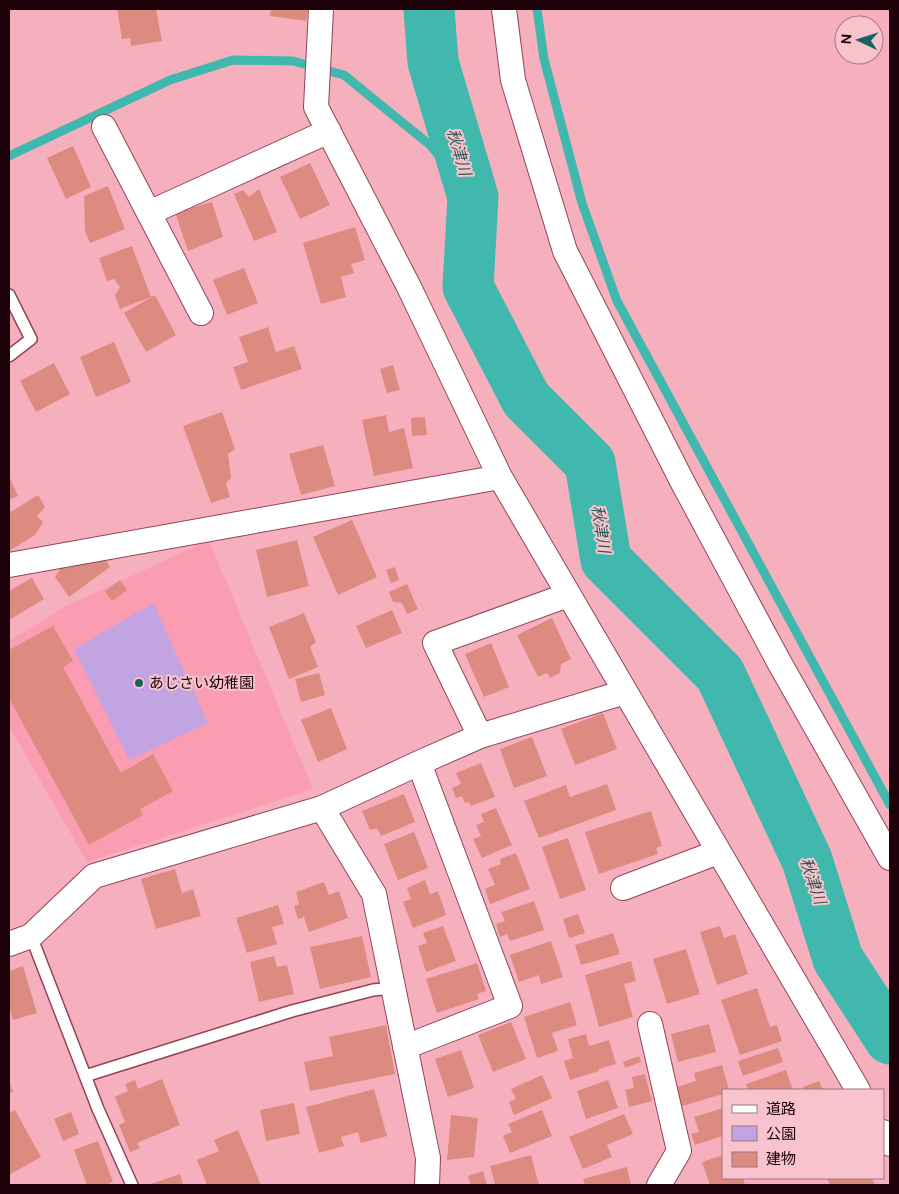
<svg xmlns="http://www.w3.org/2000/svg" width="899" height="1194" font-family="'DM Sans','Noto Sans JP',sans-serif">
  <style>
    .built { fill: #fb9db1 }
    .green { fill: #c3a4e3 }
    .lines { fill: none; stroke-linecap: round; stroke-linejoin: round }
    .stream { stroke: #41b8ae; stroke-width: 9 }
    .river { stroke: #41b8ae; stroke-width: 51 }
    .building { fill: #dd8a81 }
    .lane-casing { stroke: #914557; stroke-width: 14 }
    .street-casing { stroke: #914557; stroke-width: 26 }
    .lane { stroke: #fff; stroke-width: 11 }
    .street { stroke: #fff; stroke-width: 24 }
    .poi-dot { fill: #17635d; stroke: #f8c3cc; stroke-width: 2 }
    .labels { text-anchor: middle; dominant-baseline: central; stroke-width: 4; stroke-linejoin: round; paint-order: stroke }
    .poi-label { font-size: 15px; fill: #1d0209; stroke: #f8c3cc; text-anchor: start }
    .water-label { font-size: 16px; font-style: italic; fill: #255752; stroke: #f8c3cc }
  </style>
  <rect width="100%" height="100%" fill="#f6b0bd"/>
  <path class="built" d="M209 540 313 789 87 862 9 726V641L66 606Z"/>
  <path class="green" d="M153 603 208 723 129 760 74 649Z"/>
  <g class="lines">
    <path class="stream" d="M537 9 544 59 582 203 617 301 890 805
      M9 156 170 80 233 60 293 61 344 75 430 145 473 197"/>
    <path class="river" d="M429 9 433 62 473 197 468 287 526 399 590 463 606 560 720 674 807 860 838 959 890 1039"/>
  </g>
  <path class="building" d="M117 9H156L162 41 131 46 130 38 122 39Z
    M271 9H308L306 21 270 16Z
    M73 146 91 187 66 199 47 158Z
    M310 163 330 205 300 219 280 177Z
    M108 186 125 229 90 243 85 231 84 196Z
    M259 189 277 232 254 241 234 194 243 190 249 197Z
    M212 202 223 237 188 251 175 212Z
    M355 227 365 260 351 264 354 273 341 277 346 297 321 304 303 243Z
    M132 246 151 297 120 309 115 295 120 287 114 279 107 281 99 258Z
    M244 268 258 303 227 315 213 280Z
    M155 295 176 335 146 352 124 313Z
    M268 327 276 352 294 346 302 369 241 390 233 367 248 362 239 337Z
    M114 342 131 382 96 397 80 357Z
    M54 363 70 394 36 412 20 381Z
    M393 365 400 390 387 393 380 369Z
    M222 412 235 449 228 454 231 478 226 483 230 497 211 503 183 426Z
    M386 415 389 432 404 428 413 468 374 476 362 420Z
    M425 417 427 435 412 436 411 418Z
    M323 445 335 486 301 495 289 454Z
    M9 476 18 496 9 500Z
    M38 495 45 507 37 516 43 522 35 535 9 551V513Z
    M352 520 377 577 338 595 313 537Z
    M297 540 309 586 267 597 256 550Z
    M105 559 110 567 69 597 55 577 62 566Z
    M395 567 399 580 391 583 386 570Z
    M32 578 44 599 9 620V591Z
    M120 580 127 590 112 601 105 591Z
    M407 584 418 609 407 614 402 603 393 602 389 592Z
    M392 610 402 633 366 648 356 626Z
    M304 613 316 642 310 647 318 667 289 679 269 627Z
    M552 618 571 659 561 664 560 673 550 678 547 673 538 677 517 635Z
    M53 626 73 661 63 667 121 773 153 754 173 791 140 809 143 815 89 845 9 698V650Z
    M491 643 509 687 484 697 465 654Z
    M319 673 325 695 301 702 295 679Z
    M331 708 347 749 318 762 301 720Z
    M603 713 617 749 575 765 561 729Z
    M532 737 547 776 514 788 500 749Z
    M481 763 495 797 471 806 469 802 465 803 462 796 456 798 452 788 461 784 456 773Z
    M607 784 616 810 539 838 524 801 566 785 570 797Z
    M404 794 415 822 381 836 377 828 370 830 362 811Z
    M496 808 512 845 482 858 473 839 481 836 476 825 484 822 481 814Z
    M651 811 662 846 656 848 658 854 599 874 585 832Z
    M414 832 428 868 398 880 384 844Z
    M568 838 586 890 560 899 542 847Z
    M516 853 530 889 490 904 485 889 495 885 488 869 501 864 500 859Z
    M175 869 182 893 193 889 201 916 156 929 141 879Z
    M425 880 430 894 438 891 446 915 413 928 403 902 411 899 407 888Z
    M324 882 329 895 339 891 348 918 309 932 304 917 298 919 294 906 299 904 296 892Z
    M534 901 544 930 510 941 507 934 500 937 496 924 505 921 501 912Z
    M278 905 284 924 272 927 277 944 247 953 236 918Z
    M578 914 585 933 569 938 563 919Z
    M443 926 456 961 426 972 418 946 427 943 423 933Z
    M720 926 724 938 735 934 748 974 717 985 700 932Z
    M613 933 620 954 581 965 575 945Z
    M362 936 371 977 320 989 310 947Z
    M551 941 563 977 541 984 539 975 519 982 510 955Z
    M686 949 700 994 667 1004 653 959Z
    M274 956 277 967 287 965 294 994 259 1002 250 962Z
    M631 961 636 981 624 984 633 1017 599 1027 585 975Z
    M477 963 486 991 477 994 479 999 437 1013 426 979Z
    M23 966 37 1013 13 1020 9 1004V971Z
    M757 988 770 1027 777 1025 782 1041 740 1055 721 1000Z
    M570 1002 577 1025 552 1033 558 1051 537 1058 524 1017Z
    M511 1022 526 1059 493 1072 478 1035Z
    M709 1024 716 1052 678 1062 671 1034Z
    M386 1025 395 1074 310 1091 304 1062 333 1056 329 1037Z
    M586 1034 589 1046 609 1040 616 1064 599 1069V1071L570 1080 564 1061 573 1058 568 1039Z
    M778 1048 783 1062 743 1076 738 1061Z
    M461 1050 474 1088 448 1097 435 1059Z
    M639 1056 641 1062 625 1068 623 1062Z
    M722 1065 729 1090H723V1094L682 1106 677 1087 696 1081 694 1073Z
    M786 1070 793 1090H748L746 1084Z
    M645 1074 652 1101 629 1107 625 1090 634 1088 632 1077Z
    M542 1075 552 1098 514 1115 509 1102 516 1099 511 1089Z
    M162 1079 180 1125 137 1143 140 1148 130 1152 119 1125 125 1122 115 1097 128 1091 125 1084 135 1080 138 1089Z
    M608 1080 618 1108 586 1119 577 1091Z
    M9 1081 13 1092 9 1093Z
    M819 1081 823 1090H804L803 1087Z
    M374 1089 387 1136 361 1143 358 1132 341 1137 344 1146 319 1153 306 1107Z
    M294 1103 300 1134 266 1141 260 1110Z
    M723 1108V1136L695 1145 691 1134 699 1132 694 1117Z
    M15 1110 41 1157 9 1175V1113Z
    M542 1110 552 1136 510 1153 503 1136 512 1132 508 1124Z
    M71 1112 79 1134 63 1141 54 1119Z
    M624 1114 633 1134 607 1145 612 1157 583 1169 569 1137Z
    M451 1115 478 1118 474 1157 447 1160Z
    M238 1130 261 1185H207L197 1160 219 1151 214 1140Z
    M98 1141 113 1182 105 1185H87L74 1150Z
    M531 1155 539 1185H495L490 1166Z
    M723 1155V1178H743L745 1185H710L702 1162Z
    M627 1167 631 1185H585L583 1179Z
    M483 1171 487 1185H471L468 1176Z
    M180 1174 183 1185H148Z
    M827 1178H872L875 1185H830Z"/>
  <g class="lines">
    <defs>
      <path id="lane" d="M9 295 31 339 9 356
        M31 936 98 1109 132 1185
        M85 1076 292 1011 373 990 393 988"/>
      <path id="street" d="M321 9 316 107 409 287 500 477 858 1090
        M504 9 513 80 565 251 683 483 779 662 890 858
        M104 127 201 313
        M149 213 329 131
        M9 565 500 477
        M480 736 435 643 568 595
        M322 808 374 894 428 1158 427 1185
        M623 888 718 852
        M9 944 31 936 94 876 322 808 419 763 480 736 625 692
        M650 1024 679 1151 659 1185
        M405 1047 510 1006 419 763
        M883 1132 890 1144"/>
    </defs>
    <use href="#lane" class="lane-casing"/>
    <use href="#street" class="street-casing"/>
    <use href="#lane" class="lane"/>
    <use href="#street" class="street"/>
  </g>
  <circle class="poi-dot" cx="139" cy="683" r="5"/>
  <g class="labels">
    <g class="poi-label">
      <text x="149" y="683">あじさい幼稚園</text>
    </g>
    <g class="water-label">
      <text transform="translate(459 152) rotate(74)">秋津川</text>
      <text transform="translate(601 529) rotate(81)">秋津川</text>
      <text transform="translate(813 881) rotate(71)">秋津川</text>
    </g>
  </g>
  <rect width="899" height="1194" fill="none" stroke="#1d0209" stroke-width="20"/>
  <rect x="722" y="1089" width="162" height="90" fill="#f8c3cc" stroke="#a0767e"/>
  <rect x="732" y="1105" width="25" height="8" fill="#ffffff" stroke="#a0767e"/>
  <text x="766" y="1114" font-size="15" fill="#1d0209">道路</text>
  <rect x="732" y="1126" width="25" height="15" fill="#c3a4e3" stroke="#a0767e"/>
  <text x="766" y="1139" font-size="15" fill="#1d0209">公園</text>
  <rect x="732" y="1152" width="25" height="15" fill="#dd8a81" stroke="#a0767e"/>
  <text x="766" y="1164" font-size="15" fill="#1d0209">建物</text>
  <g transform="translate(859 40) rotate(274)"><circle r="24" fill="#f8c3cc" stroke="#a0767e"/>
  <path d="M0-4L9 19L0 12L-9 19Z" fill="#17635d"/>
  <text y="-8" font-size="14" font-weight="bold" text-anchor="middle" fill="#1d0209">N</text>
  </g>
</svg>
